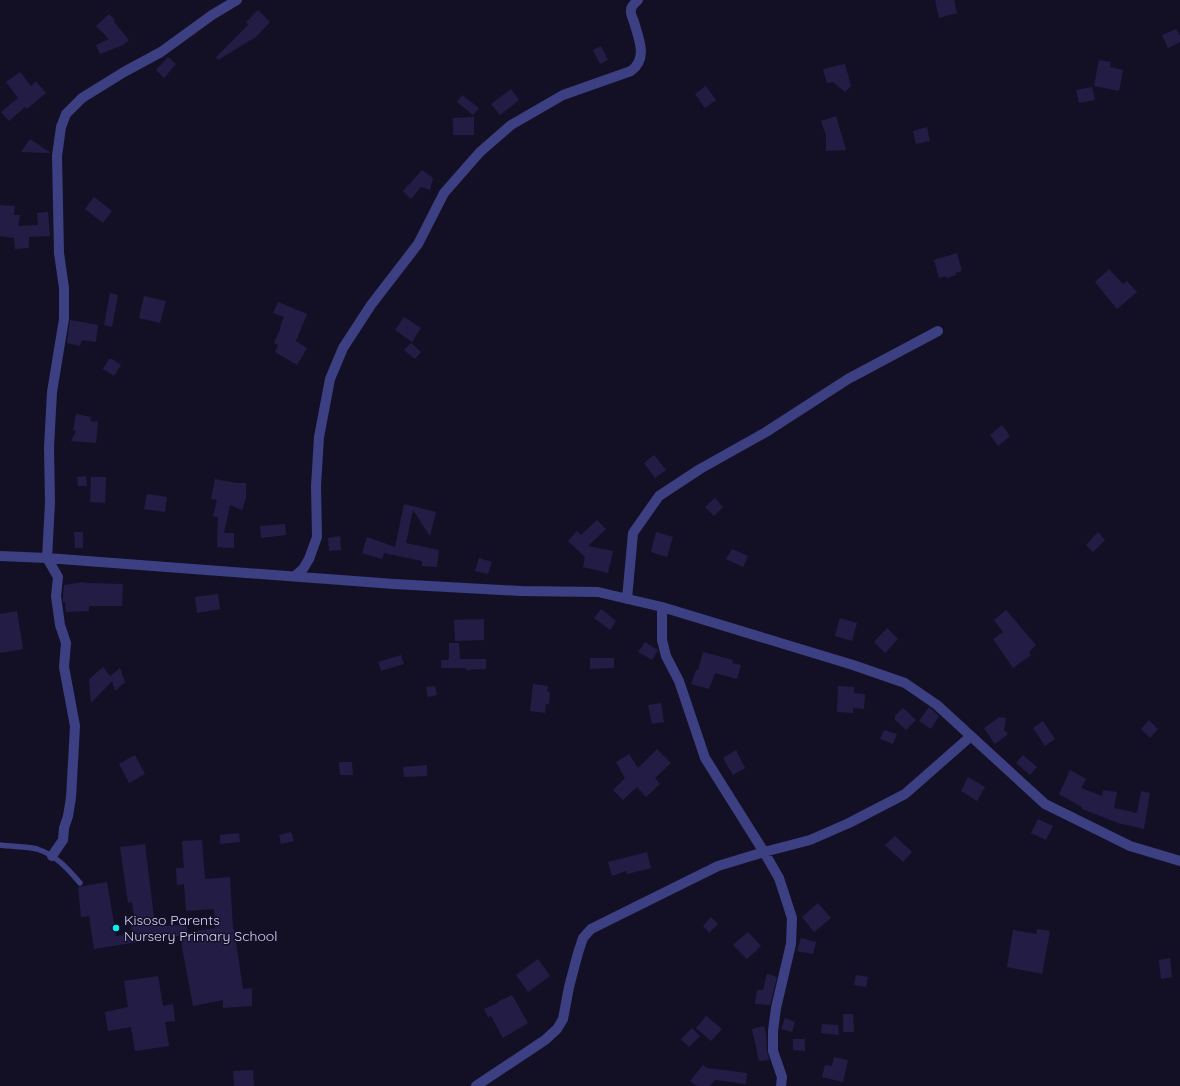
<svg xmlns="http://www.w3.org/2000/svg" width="1180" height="1086" font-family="Quicksand,sans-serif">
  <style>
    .building { fill: #231d46 }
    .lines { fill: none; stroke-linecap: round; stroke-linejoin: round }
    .service { stroke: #3d3f83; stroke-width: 5.5 }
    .minor { stroke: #3d3f83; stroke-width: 10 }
    .poi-dot { fill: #0bebf5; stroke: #131026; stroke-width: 1.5 }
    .labels { text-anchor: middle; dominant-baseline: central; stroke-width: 3; stroke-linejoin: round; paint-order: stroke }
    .poi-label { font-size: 14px; fill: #d9d6fd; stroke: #131026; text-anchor: start }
  </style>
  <rect width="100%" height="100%" fill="#131026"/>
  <path class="building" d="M935 0H954L957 13 939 18Z
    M258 10 270 22 256 37 218 60 216 57 248 25 246 22Z
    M109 14 115 20 114 22 129 40 123 45 100 54 96 45 109 39 96 26Z
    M1176 29 1180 36V42L1168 48 1162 35Z
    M601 46 608 60 600 64 593 50Z
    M168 57 176 64 164 78 156 70Z
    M1099 60 1111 62 1110 67 1123 70 1119 91 1094 86Z
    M845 64 851 86 845 92 833 82 827 83 823 69Z
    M20 72 31 86 36 81 46 93 27 109 25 107 9 121 1 112 18 98 6 82Z
    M706 86 716 100 705 108 695 94Z
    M1092 87 1095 100 1079 103 1076 90Z
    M511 89 519 100 500 115 491 104Z
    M462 95 479 108 473 115 457 102Z
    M836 116 846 150 826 151V135L821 121Z
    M474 117V135H453V118Z
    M927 127 930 141 916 144 913 131Z
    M30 139 51 153 21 152Z
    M422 170 433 178 430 190 421 187 411 199 403 191Z
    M94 197 112 211 103 223 85 209Z
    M0 205 15 206 14 215H20L18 226 38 225 37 213 48 212 50 236 29 237V248L15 249 14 238 0 236Z
    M957 253 962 271 955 273 956 275 946 278V276L939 278 934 260Z
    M1109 269 1123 284 1127 281 1137 292 1117 309 1095 282Z
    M110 293 118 295 112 327 104 325Z
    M144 296 166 301 160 323 139 318Z
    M278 302 307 314 296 341 307 348 297 365 275 352 278 345 274 343 281 327H280L284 317 273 313Z
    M404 317 421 328 412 342 395 330Z
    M70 320 98 325 96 342 82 340 80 346 67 343Z
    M411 343 421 352 415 359 404 350Z
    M109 359H112L121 365 114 376 103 369Z
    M76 414 91 417 90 421 98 422 96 443 71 441 76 431 73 430Z
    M1002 425 1010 436 998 446 990 435Z
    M654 455 666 470 655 478 644 463Z
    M86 476 87 486H78L77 477Z
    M91 477H106L105 503 90 502Z
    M215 479 237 483H246V498L242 510 230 505 224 533H234V548L217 547 218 517 213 516 217 500 211 499Z
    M147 494 167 497 165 512 144 509Z
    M715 498 723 507 714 516 705 507Z
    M404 504 436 512 430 536 413 510 406 543 439 550 437 567 422 566V561L384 553 382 559 362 553 367 537 395 547Z
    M597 520 606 529 588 546 613 551 608 573 583 567 585 557 568 541 577 531 581 535Z
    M285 524 286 535 261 538 260 526Z
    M74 532H83V548H75Z
    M656 532 673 537 667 557 651 552Z
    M1098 532 1105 540 1093 552 1086 545Z
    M340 536 341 550 329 551 328 538Z
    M732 549 748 556 743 567 726 559Z
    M479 558 492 562 488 574 475 571Z
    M84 582V583L123 584 122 606H89V611L66 612 65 602H63V596L64 585Z
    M218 594 220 609 197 613 195 597Z
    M601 609 616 621 610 630 594 618Z
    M1006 610 1036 645 1029 652 1031 655 1013 668 993 639 1003 632 994 620Z
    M17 611 23 649 0 653V614Z
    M840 618 857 623 852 641 835 636Z
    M484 619V640L455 641 454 620Z
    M887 628 898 639 885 653 874 642Z
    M645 642 658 650 652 660 638 652Z
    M449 643H459L460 659H486V669L466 670V668H441V660H448L449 658Z
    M703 652 733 660 732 663 741 665 737 679 715 673 709 689 691 684 696 670H698Z
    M401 655 404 664 381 671 378 662Z
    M590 658H614V668L590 669Z
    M103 667 110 676 120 668 125 682 115 691 112 681 91 703 89 679Z
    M533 684 548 686 547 692H550L549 704H546L545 713 530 711Z
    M435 686 437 695 428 697 426 687Z
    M838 686 854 687V693L865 694 864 709 853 708V713L837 712Z
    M661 703 664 722 652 724 648 705Z
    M929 707 939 716 931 729 919 721Z
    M903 708 916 720 906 730 895 720V716Z
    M999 717 1006 718 1004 730 1008 734 995 744 984 728Z
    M1149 720 1158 729 1150 738 1141 729Z
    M1043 721 1055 739 1045 746 1033 728Z
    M884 730 897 734 893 744 880 739Z
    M657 749 671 763 655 778 660 784 646 797 637 787 623 800 613 790 625 778 616 762 629 754 638 768Z
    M736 750 745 768 733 775 723 758Z
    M135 755 145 774 129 783 119 764Z
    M1023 755 1037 767 1030 775 1016 763Z
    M339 762H352L353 775H340Z
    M427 765V776L404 777 403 767Z
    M1070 770 1086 779 1081 788 1102 796 1103 790 1117 792 1114 808 1137 813 1141 791 1150 793 1144 829 1118 823 1082 809V807L1059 794Z
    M968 777 985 787 977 801 961 791Z
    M1038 819 1053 826 1046 840 1031 833Z
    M291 832 294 841 281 844 279 835Z
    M239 833 240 842 220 844V835Z
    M895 836 912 852 903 862 885 845Z
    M202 840 205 879 230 877 233 929H234L243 989 252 988V1006L223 1008V1000L193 1006 180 936H157V939L94 949 89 916 81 917 78 887 107 882 116 936 132 934 131 925 135 924 132 902 128 903 120 847 145 844 155 926 187 925V933L215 928 214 909 186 911 184 884 177 885 176 868H184L182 841Z
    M647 852 651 868 627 874 626 871 612 876 608 862Z
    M818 903 831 918 814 932 802 917Z
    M711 917 718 924 709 933 703 926Z
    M1037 929 1050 931 1042 974 1007 967 1013 930 1036 934Z
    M748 932 761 946 747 959 733 945Z
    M801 938 816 942 813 954 797 951Z
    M1170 958 1172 977 1161 979 1159 960Z
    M538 959 550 976 528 992 516 975Z
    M767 974 777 977 770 1005 755 1004 757 990H763Z
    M856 975 868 977 866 987 854 985Z
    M158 976 163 1006 173 1004 175 1021 165 1022 169 1046 135 1051 131 1027 108 1031 105 1012 128 1007 124 981Z
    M512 995 528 1023 503 1038 491 1016 488 1017 484 1009 498 1003 497 1002Z
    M843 1014H853L854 1032H843Z
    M706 1016 722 1029 711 1041 696 1028Z
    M785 1018 795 1022 792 1032 781 1029Z
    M822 1024 838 1025 839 1035 821 1033Z
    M764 1026 766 1034 767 1051 769 1060 759 1061 752 1029Z
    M692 1028 700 1036 689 1047 681 1039Z
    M793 1039H805V1051L793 1050Z
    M834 1057 848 1060 843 1082 822 1077 825 1065 832 1066Z
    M703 1065 707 1068 747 1073 746 1084 715 1080 710 1086H697L690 1081Z
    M253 1070 254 1086H234L233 1071Z"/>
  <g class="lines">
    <path class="service" d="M0 845C12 847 26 846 37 849 56 855 68 869 80 883"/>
    <path class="minor" d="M0 556 47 558 394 584 521 591 598 592 662 607 853 665 905 683 937 705 1045 804 1130 846 1180 861
      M295 576 303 569 309 559 317 537 316 486 319 437 330 379 343 348 371 305 418 244 444 193 480 152 511 125 563 95 631 71C648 59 639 39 634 22 633 19 630 14 631 10 631 6 635 3 638 0
      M627 599 633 533 659 496 700 469 766 432 848 379 938 331
      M662 607V640L666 656 679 681 705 758 764 852 810 840 849 823 905 794 971 736
      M52 856 63 840 64 828 68 816 71 798 75 726 64 667 66 643 60 625 56 596 58 577 47 558 50 503 49 447 52 392 64 319V288L59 253 57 156 61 127 66 114 82 98 124 72 161 52 212 15 237 0
      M476 1086 545 1040 557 1029 563 1019 569 987 578 953 583 938 591 929 718 866 764 852 779 878 792 918 791 944 776 1008 773 1031V1051L782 1077 781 1086"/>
  </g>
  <circle class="poi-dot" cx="116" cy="928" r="4"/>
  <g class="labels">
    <g class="poi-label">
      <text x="124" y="920">Kisoso Parents<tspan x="124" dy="16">Nursery Primary School</tspan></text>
    </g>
  </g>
</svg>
